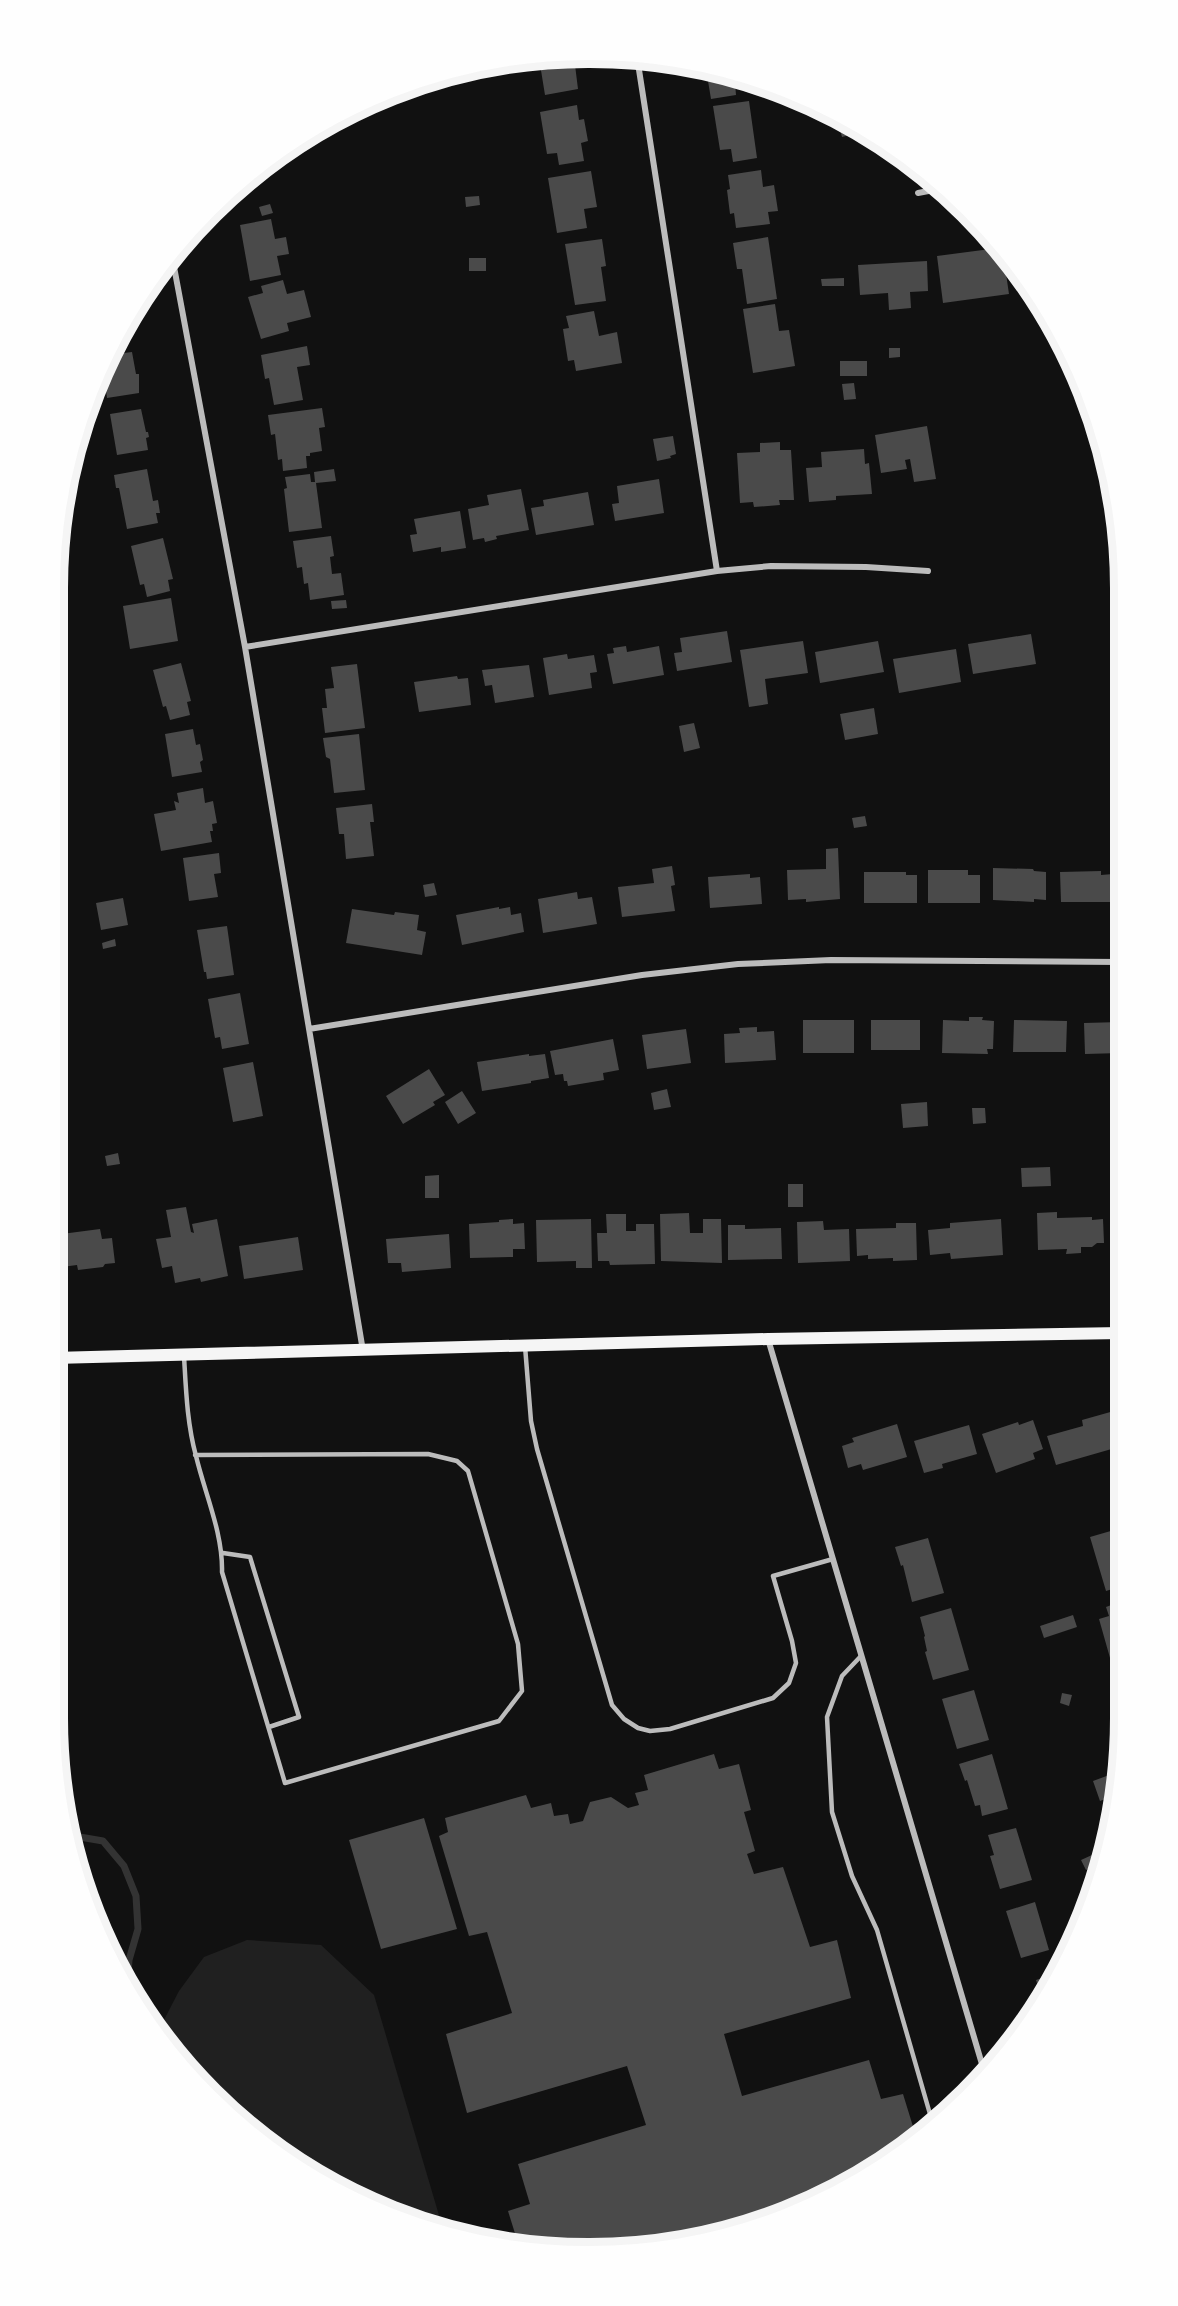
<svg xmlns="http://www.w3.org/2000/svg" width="1178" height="2306" font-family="Raleway,sans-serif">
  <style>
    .green { fill: #202020 }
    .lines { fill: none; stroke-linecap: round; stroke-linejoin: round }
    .stream { stroke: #333; stroke-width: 7 }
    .building { fill: #4a4a4a }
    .service { stroke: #bcbcbc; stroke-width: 4.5 }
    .minor { stroke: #bcbcbc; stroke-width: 6 }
    .secondary { stroke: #f5f5f5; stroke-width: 12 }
    .rim { fill: none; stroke: #f5f5f5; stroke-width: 8 }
  </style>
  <rect width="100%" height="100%" fill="#111"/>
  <path class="green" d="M247 1940 321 1945 374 1995 443 2229 384 2211 292 2162 165 2043 164 2020 179 1991 204 1957Z"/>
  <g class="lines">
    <path class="stream" d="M74 1836 103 1841 124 1866 136 1896 138 1929 129 1960 128 1974"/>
  </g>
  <path class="building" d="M574 57 578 89 545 95 539 58Z
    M706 69 727 72 741 77V82L735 83 736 95 711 99Z
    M434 78 435 84 406 88 417 83Z
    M749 101 757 158 733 162 731 149 720 150 713 106Z
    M577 105 579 120 584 119 588 141 581 143 584 161 559 165 557 153 547 154 540 112Z
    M836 115 862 132 842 137Z
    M761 170 763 187 774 185 778 211 768 212 770 224 736 228 734 213 730 214 727 190 730 189 728 175Z
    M591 171 597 207 584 209 587 228 557 233 548 178Z
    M479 196 480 205 466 207 465 197Z
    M270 204 273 213 262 216 259 207Z
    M271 219 275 239 286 237 289 254 277 256 281 275 250 281 240 225Z
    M768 237 777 299 747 304 742 269H737L733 243Z
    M602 239 606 266 601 267 606 301 575 305 565 244Z
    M998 248 1003 253 1009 294 943 303 937 256Z
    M469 258H486V271H469Z
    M927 261 928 291 910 292 911 308 889 310 888 293 860 295 858 265Z
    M844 278V286H822L821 279Z
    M283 280 287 294 304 290 311 317 287 323 289 331 261 339 248 297 263 293 261 286Z
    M775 304 779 331 789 330 795 366 753 373 743 309Z
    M594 311 599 336 617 332 622 363 576 371 574 360 568 361 563 329 569 328 566 316Z
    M128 322V335L119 337Z
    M115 346 116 354 132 352 136 374H139V393L107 398 103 369 109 353Z
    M307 346 310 365 297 367 303 400 274 405 269 378 265 379 261 355Z
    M889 348H900V357L889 358Z
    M840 361H867V376H840Z
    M854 383 856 399 844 400 842 384Z
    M322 408 325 427 319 428 322 451 310 453V456H306L307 468 283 471 282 459 278 460 275 434 271 435 268 415Z
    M141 409 146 432H148L149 437 146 438 148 450 117 455 110 414Z
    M927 426 936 479 914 482 910 459 905 460 907 469 881 473 875 435Z
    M673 436 676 454 670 456 671 458 657 461 653 439Z
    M780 442V450H791L794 500H779L780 505 754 507 753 502 740 503 737 453 760 452V443Z
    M864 449 865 464 869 463 872 494 836 496V500L809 502 806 468 822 467 821 452Z
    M147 469 153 501 158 500 160 513H156L158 523 127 529 119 488H116L114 475Z
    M334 469 336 481 316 483 322 528 289 532 284 489 287 488 285 477 310 474 311 482H315L314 472Z
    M659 479 664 513 615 521 612 504 619 503 617 486Z
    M521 489 529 530 496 536 497 539 485 542 484 538 473 540 468 509 489 505 487 495Z
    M588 492 594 525 536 535 531 508 544 506 543 500Z
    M460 511 466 548 441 552V547L413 552 410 535 417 534 414 519Z
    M331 536 334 556 330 557 332 574 341 573 344 595 310 600 308 583 304 584 302 567 297 568 293 541Z
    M163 538 173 579 168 580 170 591 147 597 144 584 140 585 131 546Z
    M171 598 178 641 130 649 123 606Z
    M346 600 347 608 332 609 331 601Z
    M727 631 732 662 677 671 674 653 682 652 680 638Z
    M1031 634 1036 664 973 674 968 644Z
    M803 641 808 673 765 679 768 704 749 707 740 650Z
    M878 641 884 672 820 683 815 652Z
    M626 646 627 652 659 646 664 675 613 684 607 654 614 653 613 648Z
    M956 649 961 682 899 693 893 659Z
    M567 654 568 659 594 655 597 672 590 673 592 688 549 695 543 658Z
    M181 663 191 701 187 702 190 715 170 720 166 706 163 707 153 670Z
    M357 664 365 728 325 733 322 708H327L325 689 334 688 331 667Z
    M529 665 534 697 495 703 492 685 485 686 482 670Z
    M457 676 458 679 468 678 471 705 419 712 414 682Z
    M874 708 878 734 845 740 840 714Z
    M694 723 700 748 684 752 679 726Z
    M193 729 196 745 200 744 203 760 200 762 202 772 172 777 165 734Z
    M359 734 365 790 334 793 330 759 326 757 323 738Z
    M203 788 205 803 213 801 217 823 212 824 213 831H210L212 842 161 851 154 814 176 810 174 801 179 803 177 793Z
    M372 804 374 822H370L374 856 346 859 344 834H339L336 808Z
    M865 816 867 826 854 828 852 818Z
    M838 848 840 899 806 902V899L788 900 787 870 826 869V849Z
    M219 853 221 873 214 874 218 897 189 901 183 858Z
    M672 866 675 885 671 886 675 911 622 917 618 887 654 883 652 869Z
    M993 868 1033 869 1034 871 1046 872V900L1034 899V902L993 900Z
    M928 870H968V875H980V903H928Z
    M1101 871V875L1113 874V902H1061L1060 872Z
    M864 872H906V875H917V903H864Z
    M750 874V878L760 877 762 904 710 908 708 877Z
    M434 883 437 895 425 897 423 885Z
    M577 892 578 899 592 897 597 924 543 933 538 899Z
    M123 898 128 925 101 930 96 903Z
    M499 907V909L510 907 511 915 521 913 524 932 462 945 456 915Z
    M352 909 394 915 395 912 419 915 417 930 426 932 422 955 346 943Z
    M227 926 234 975 207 979 206 972H204L197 930Z
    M115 939 116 946 103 949 102 943Z
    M240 993 249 1044 222 1049 220 1037 215 1038 208 999Z
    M969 1017H983L982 1020 994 1021 993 1049H987L988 1054 942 1053 943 1020 969 1021Z
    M803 1020H854V1053H803Z
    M871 1020H920V1050H871Z
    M1014 1020 1067 1021 1066 1052H1013Z
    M1121 1022V1053L1085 1054 1084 1023Z
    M757 1027V1032L774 1031 776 1060 725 1063 724 1034 740 1033 739 1028Z
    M686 1029 691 1063 647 1069 642 1035Z
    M613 1039 619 1070 603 1073 604 1080 568 1086 567 1081H564L563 1074 555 1075 550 1051Z
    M529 1054V1056L545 1054 549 1078 531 1081V1083L482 1091 477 1062Z
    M253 1062 263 1116 233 1122 223 1068Z
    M429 1069 445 1095 433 1102 435 1105 403 1124 386 1096Z
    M667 1089 671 1107 654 1110 651 1093Z
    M462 1091 476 1113 458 1124 445 1102Z
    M927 1102 928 1126 903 1128 901 1104Z
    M972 1108H985L986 1123 973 1124Z
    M118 1153 120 1164 107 1166 105 1156Z
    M1050 1167 1051 1186 1022 1187 1021 1168Z
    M439 1175V1198H425V1176Z
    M788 1184H803V1207H788Z
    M186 1207 191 1232 194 1233 192 1224 217 1219 228 1276 201 1282 200 1278 175 1283 172 1266 162 1268 156 1239 171 1237 166 1210Z
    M1057 1212V1218L1092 1217V1220L1103 1219 1104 1243H1097L1092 1247H1081V1253L1066 1254 1067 1249 1038 1250 1037 1213Z
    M689 1213 690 1233H703V1219H721L722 1263 661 1261 660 1214Z
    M606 1214H626V1231H636V1224H654L655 1264 610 1265 609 1261H598L597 1233H607Z
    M513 1219V1224L524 1223 525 1249H513V1257L470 1258 469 1224 499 1222V1220Z
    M591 1219 592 1268H576V1261L537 1262 536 1220Z
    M1001 1219 1003 1255 951 1259 950 1253 930 1255 928 1230 950 1228V1223Z
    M823 1221 824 1230 849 1229 850 1261 798 1263 797 1222Z
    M896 1223H916L917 1260 893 1261V1258L868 1259V1255L857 1256 856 1229 896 1228Z
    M728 1225H745V1229L781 1228 782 1259 728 1260Z
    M100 1229 102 1239 112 1238 115 1263 105 1264 103 1267 78 1270 77 1265 54 1268V1235Z
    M449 1234 451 1268 402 1272 401 1263H388L386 1239Z
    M298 1237 303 1270 244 1279 239 1246Z
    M1121 1409 1122 1446 1056 1465 1047 1436 1083 1426 1082 1420Z
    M1033 1420 1043 1449 1033 1453 1035 1459 996 1473 982 1434 1018 1422 1019 1425Z
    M897 1424 907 1457 863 1470 861 1464 848 1468 842 1446 854 1442 852 1438Z
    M969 1425 977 1454 942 1464 943 1468 924 1473 914 1441Z
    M1121 1528 1122 1586 1106 1591 1090 1537Z
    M928 1538 944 1593 912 1602 903 1565 901 1566 895 1547Z
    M1122 1601 1123 1662 1112 1665 1099 1619 1109 1616 1106 1607Z
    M951 1608 969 1670 933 1680 925 1652 927 1651 924 1637 925 1636 920 1617Z
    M1073 1615 1077 1627 1044 1638 1040 1626Z
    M974 1690 989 1740 957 1749 942 1699Z
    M1062 1693 1072 1695 1069 1706 1060 1703Z
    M714 1754 719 1769 739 1764 751 1810 744 1812 755 1851 747 1854 754 1874 783 1867 810 1947 837 1940 851 1998 724 2034 742 2096 869 2060 881 2099 903 2094 915 2133 826 2197 658 2247 518 2243 508 2211 530 2204 518 2164 646 2125 627 2066 467 2113 446 2034 512 2013 487 1932 469 1936 439 1836 448 1832 445 1818 526 1795 531 1808 551 1803 554 1816 568 1814 570 1824 583 1821 590 1802 611 1797 628 1808 639 1805 635 1793 648 1790 644 1775Z
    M992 1754 1008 1809 982 1816 980 1805 975 1806 967 1780 965 1781 959 1764Z
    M1120 1771 1116 1795 1100 1801 1093 1781Z
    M424 1818 457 1929 381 1949 349 1840Z
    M1016 1828 1032 1880 1000 1889 990 1856 994 1855 988 1835Z
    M1092 1855 1097 1864 1086 1870 1081 1860Z
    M1035 1902 1049 1950 1021 1958 1006 1911Z
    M1054 1974 1040 1993 1036 1999 1034 1992 1039 1990 1036 1980Z"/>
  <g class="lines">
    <path class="service" d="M525 1346 531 1421 537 1449 612 1705 624 1719 638 1728 650 1731 670 1729 773 1698 789 1683 796 1663 792 1641 773 1576 833 1559
      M184 1356C186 1390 187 1423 196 1456 205 1494 223 1533 222 1572L285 1783 499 1721 522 1691 518 1644 468 1471 457 1461 428 1454 195 1455
      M223 1553 250 1557 299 1717 269 1727
      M861 1656 842 1676 827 1717 832 1812 852 1876 877 1930 932 2121"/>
    <path class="minor" d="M637 57 717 571
      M918 193 939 189
      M172 256 245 647 363 1351
      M245 647 717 571 771 566 866 567 928 571
      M309 1029 642 975 738 964 831 960 1121 962
      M768 1339 984 2071"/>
    <path class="secondary" d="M54 1358 768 1339 1122 1333"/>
  </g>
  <path d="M0 0H1178V2306H0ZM588 64H590A524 524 0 0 1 1114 588V1718A524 524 0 0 1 590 2242H588A524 524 0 0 1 64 1718V588A524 524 0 0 1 588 64Z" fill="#fefefe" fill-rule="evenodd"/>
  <path class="rim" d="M588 64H590A524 524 0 0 1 1114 588V1718A524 524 0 0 1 590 2242H588A524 524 0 0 1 64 1718V588A524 524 0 0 1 588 64Z"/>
</svg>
